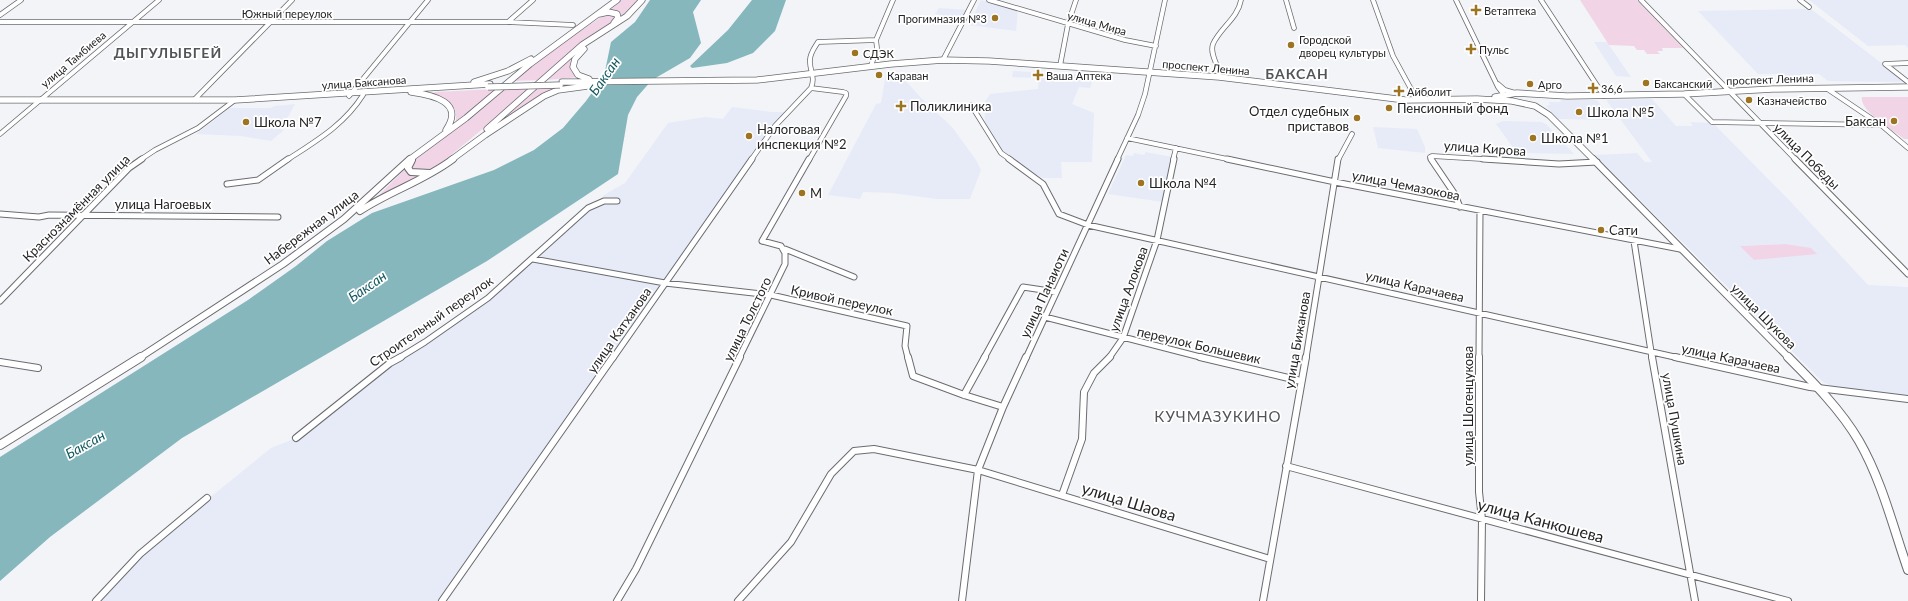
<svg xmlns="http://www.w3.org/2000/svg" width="1908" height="601" font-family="Lato,sans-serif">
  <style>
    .built { fill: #e7ebf7; fill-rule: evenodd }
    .green { fill: #f2d4e7 }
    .water { fill: #85b7bc }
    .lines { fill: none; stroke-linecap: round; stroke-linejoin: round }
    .minor-far2-casing { stroke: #6a6c70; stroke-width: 5.5 }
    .minor-far1-casing { stroke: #6a6c70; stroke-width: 7 }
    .minor-casing { stroke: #6a6c70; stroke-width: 8 }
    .major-far2-casing { stroke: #6a6c70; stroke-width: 7 }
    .major-far1-casing { stroke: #6a6c70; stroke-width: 8 }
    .major-casing { stroke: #6a6c70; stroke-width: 10 }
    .minor-far2 { stroke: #fff; stroke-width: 4 }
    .minor-far1 { stroke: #fff; stroke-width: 5 }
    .minor { stroke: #fff; stroke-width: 6 }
    .major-far2 { stroke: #fff; stroke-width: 5.5 }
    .major-far1 { stroke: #fff; stroke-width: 6 }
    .major { stroke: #fff; stroke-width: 8 }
    .major-bridge-casing { stroke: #6a6c70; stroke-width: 7; stroke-linecap: butt }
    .major-bridge { stroke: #fff; stroke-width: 5.5 }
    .poi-dot { fill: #9d7522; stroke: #fff; stroke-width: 1.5 }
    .labels { text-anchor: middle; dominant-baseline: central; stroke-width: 3.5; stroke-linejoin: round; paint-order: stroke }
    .far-poi-label { font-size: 11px; fill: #242426; stroke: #fff; text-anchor: start }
    .far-street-label { font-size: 11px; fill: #242426; stroke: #fff }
    .poi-label { font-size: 13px; fill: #242426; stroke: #fff; text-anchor: start }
    .street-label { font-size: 13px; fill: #242426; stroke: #fff }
    .far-district-label { font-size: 14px; font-weight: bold; letter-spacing: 1px; fill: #525458; stroke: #fff }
    .water-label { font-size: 14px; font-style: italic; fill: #145a61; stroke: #fff }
    .quarter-label { font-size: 15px; letter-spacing: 1px; fill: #525458; stroke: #fff }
    .near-street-label { font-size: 16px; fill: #242426; stroke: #fff }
  </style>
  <rect width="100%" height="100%" fill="#f2f4f8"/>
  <path class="built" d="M981 0 1018 10 1016 31 969 25Z
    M1809 0H1908V48L1905 45 1868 46Z
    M939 8 968 10 962 19 935 14Z
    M1811 9 1906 82 1828 81 1819 74H1801L1810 82 1789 83 1778 74H1758L1698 11Z
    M1594 42H1607L1631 77 1616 76Z
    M1013 71 1094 75 1090 88 1079 87 1072 104 1094 113 1092 162H1061L1062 178H1044L1032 174 996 145 985 122 984 103 990 94 1038 89 1039 78 1012 77Z
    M886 74 898 75 903 78 924 101 952 127 976 160 981 170 970 199H937L892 193 863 192 860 199 828 195 876 104 881 103Z
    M1652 99 1676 126H1693L1690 122 1713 123 1789 200 1868 285 1908 287V395L1833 387 1823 382 1595 155 1637 153 1645 162H1652L1606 100ZM1785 244 1816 253 1754 260 1741 246Z
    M1560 100H1597L1612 120 1558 119 1546 106 1550 105 1549 102H1561Z
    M295 104 288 117 275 128 284 130 271 141 241 136 196 134 230 108H270L275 106Z
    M732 107 771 112H788L775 126 442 601H96L140 554 271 448 296 438 390 363 488 298 596 203 604 195 625 183 668 123 705 117 723 119Z
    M1503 121 1541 122 1546 124 1574 154 1527 153 1514 149 1496 124Z
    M1373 127 1417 129 1425 147V153L1378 148Z
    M1146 152 1172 157 1163 202 1108 194 1126 155 1133 156 1134 153 1144 155Z"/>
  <path class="green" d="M621 0H638L630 10 622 15 617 12 608 10Z
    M1580 0H1637L1683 48H1662L1663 51H1657L1660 54H1647L1644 50H1637L1634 46 1609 45Z
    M606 14 617 16 614 21 590 37 541 80 512 81 568 39Z
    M586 45 571 64 572 72 579 77 547 80Z
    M566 87 559 89 484 134 539 88Z
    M532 88 439 165 426 172 413 170 412 163 416 159 503 89Z
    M496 89 456 124V113L452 104 433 94 435 92Z
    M1862 97H1908V139H1904C1893 130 1859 111 1862 97Z
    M404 170 422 176 380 195V194Z
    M1785 244 1811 248 1817 254 1754 260 1740 246Z"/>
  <path class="water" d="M650 0H701L693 12 701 43 690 58 652 80 637 97 628 115 618 174 487 261 182 438 50 537 0 581V457L248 300 296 266 327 241 372 213 494 170 534 150 563 128 586 101 604 76 611 42 635 22Z
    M752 0H786L775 31 753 53 727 63 692 68 690 66 728 30Z"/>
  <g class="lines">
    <defs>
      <path id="minor-far2" d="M989 0 1125 40 1156 46
        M1286 0 1294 28
        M1373 0 1393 56 1417 100
        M1456 0 1498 87 1505 96
        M1541 0 1604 96
        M1641 0 1796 160
        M1800 0 1809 7
        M0 15 21 0
        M0 22H508L573 25
        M508 22 533 0
        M943 60 974 0
        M1908 63 1885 64 1908 82
        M871 66 877 48 876 40 893 0
        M1060 66 1068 24 1076 0
        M1219 77C1220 66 1209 55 1213 44 1220 28 1238 18 1241 0
        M1498 84 1505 90 1515 93
        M1826 88 1881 125 1908 148
        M1684 94 1712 122 1881 125
        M349 96 428 0
        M194 100 292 0
        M971 105 1001 153 1011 160
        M0 134 159 0
        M1127 138 1232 160
        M140 160 155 150 198 128 235 100
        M287 160C316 141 344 125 363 95
        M751 160 775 126 811 88C816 77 809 70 810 60 810 53 815 47 818 42L876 40
        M809 160 846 96V93L843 92 811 88
        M1117 160 1138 115 1145 94 1165 0
        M1173 160 1176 148
        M1338 160 1352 134
        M1432 160 1430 157 1432 156 1499 160"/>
      <path id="minor-far1" d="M1009 159 1043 184 1059 214 1088 225 1679 358
        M1227 159 1335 182 1680 249
        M1431 159 1454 193 1460 207
        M1483 159 1559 164 1597 162
        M1795 159 1908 274
        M227 184 258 180 288 159
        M0 214 39 217 49 215 278 217
        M1634 241 1652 358
        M785 249 854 277
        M533 259 665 283 771 295 907 326 905 346 908 358
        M0 301 129 168 142 159
        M1045 317 1204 358
        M399 358 425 342 488 298 588 208 604 201H617
        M613 358 752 159
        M739 358 785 264V253L781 246 762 241 809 159
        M984 358 1023 287 1056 292
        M1026 358 1118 159
        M1109 358 1123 338 1157 240 1174 159
        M1306 358 1338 159
        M1479 358 1480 211"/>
      <path id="minor" d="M908 357 913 376 964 395 1003 407
        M1200 357 1301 381
        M1479 357V492L1482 519 1481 601
        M1652 357 1695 601
        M1675 357 1810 387 1908 399
        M0 362 38 368
        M964 395 985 357
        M296 438 390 363 401 357
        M1286 466 1788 601
        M1062 495 1082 439 1084 392 1094 373 1110 357
        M96 601 140 554 207 498
        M442 601 613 357
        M617 601 636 569 740 357
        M738 601 791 542 831 474 854 451 874 449 978 470 1270 559
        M962 601 978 470 1003 407 1026 357
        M1263 601 1306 357"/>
      <path id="major-far2" d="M599 14 608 12 617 14 618 18 614 23
        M584 49 575 59 573 67 578 75 589 79
        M474 82 508 71 531 59
        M562 82 757 80 891 64 943 60 989 61 1219 77 1405 100 1477 99 1512 101 1535 106 1549 115 1594 160
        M411 92C433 95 465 102 446 130
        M1495 97 1517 93 1567 96 1684 94 1773 89 1908 87
        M0 100H235L490 84
        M487 129 582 45 627 16 642 0
        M409 160 466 118 530 64 617 0
        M451 160 485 135 544 96 558 90 595 85"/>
      <path id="major-far1" d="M1593 159 1789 358
        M412 160 408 168 411 172 430 173
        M360 211C390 191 424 181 453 159
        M139 358 283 264 344 219 410 159"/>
      <path id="major" d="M1788 357C1813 382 1841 410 1859 441 1882 481 1893 527 1908 570
        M0 445 141 357"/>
    </defs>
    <use href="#minor-far2" class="minor-far2-casing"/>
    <use href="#minor-far1" class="minor-far1-casing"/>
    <use href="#minor" class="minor-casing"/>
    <use href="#major-far2" class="major-far2-casing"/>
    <use href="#major-far1" class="major-far1-casing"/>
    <use href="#major" class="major-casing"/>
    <use href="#minor-far2" class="minor-far2"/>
    <use href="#minor-far1" class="minor-far1"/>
    <use href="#minor" class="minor"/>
    <use href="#major-far2" class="major-far2"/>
    <use href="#major-far1" class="major-far1"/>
    <use href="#major" class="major"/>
    <defs>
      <path id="major-bridge" d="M488 87 560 85"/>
    </defs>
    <use href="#major-bridge" class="major-bridge-casing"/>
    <use href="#major-bridge" class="major-bridge"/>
  </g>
  <g class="poi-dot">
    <path d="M1474 4h4v4h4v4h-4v4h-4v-4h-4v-4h4z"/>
    <circle cx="995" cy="18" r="4"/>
    <circle cx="1291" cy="45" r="4"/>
    <path d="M1469 43h4v4h4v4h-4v4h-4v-4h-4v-4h4z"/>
    <circle cx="855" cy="53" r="4"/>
    <circle cx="879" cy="75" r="4"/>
    <path d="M1036 69h4v4h4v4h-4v4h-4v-4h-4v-4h4z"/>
    <circle cx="1646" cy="83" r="4"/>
    <circle cx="1530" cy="84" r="4"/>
    <path d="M1591 82h4v4h4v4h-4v4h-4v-4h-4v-4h4z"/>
    <path d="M1397 85h4v4h4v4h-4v4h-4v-4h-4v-4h4z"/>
    <circle cx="1749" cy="100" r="4"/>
    <path d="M899 100h4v4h4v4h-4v4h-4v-4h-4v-4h4z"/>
    <circle cx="1389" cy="108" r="4"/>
    <circle cx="1579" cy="112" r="4"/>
    <circle cx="1357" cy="118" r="4"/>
    <circle cx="1894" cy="121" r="4"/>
    <circle cx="246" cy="122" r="4"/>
    <circle cx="749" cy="136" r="4"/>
    <circle cx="1533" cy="138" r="4"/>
    <circle cx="1141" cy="183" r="4"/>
    <circle cx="802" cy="193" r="4"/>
    <circle cx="1601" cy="230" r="4"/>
  </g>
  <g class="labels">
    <g class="far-poi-label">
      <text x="1484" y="10">Ветаптека</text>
      <text x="987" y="18" text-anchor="end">Прогимназия №3</text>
      <text x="1299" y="39">Городской<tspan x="1299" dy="13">дворец культуры</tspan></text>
      <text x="1479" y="49">Пульс</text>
      <text x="863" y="53">СДЭК</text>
      <text x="887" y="75">Караван</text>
      <text x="1046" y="75">Ваша Аптека</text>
      <text x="1654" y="83">Баксанский</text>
      <text x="1538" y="84">Арго</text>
      <text x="1601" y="88">36,6</text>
      <text x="1407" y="91">Айболит</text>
      <text x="1757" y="100">Казначейство</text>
    </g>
    <g class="far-street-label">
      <text x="287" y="13">Южный переулок</text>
      <text transform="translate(1097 23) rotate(16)">улица Мира</text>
      <text transform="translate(73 59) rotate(-40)">улица Тамбиева</text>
      <text transform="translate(1206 67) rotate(5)">проспект Ленина</text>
      <text transform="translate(1770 79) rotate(-2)">проспект Ленина</text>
      <text transform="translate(364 82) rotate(-4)">улица Баксанова</text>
    </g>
    <g class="poi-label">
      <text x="910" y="106">Поликлиника</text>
      <text x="1397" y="108">Пенсионный фонд</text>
      <text x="1349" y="111" text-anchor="end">Отдел судебных<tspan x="1349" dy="15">приставов</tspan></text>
      <text x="1587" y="112">Школа №5</text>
      <text x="1886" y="121" text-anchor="end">Баксан</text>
      <text x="254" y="122">Школа №7</text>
      <text x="757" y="129">Налоговая<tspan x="757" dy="15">инспекция №2</tspan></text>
      <text x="1541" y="138">Школа №1</text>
      <text x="1149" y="183">Школа №4</text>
      <text x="810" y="193">М</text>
      <text x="1609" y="230">Сати</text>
    </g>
    <g class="street-label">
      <text transform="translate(1485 148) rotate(4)">улица Кирова</text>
      <text transform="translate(1807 156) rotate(45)">улица Победы</text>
      <text transform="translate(1406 185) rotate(11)">улица Чемазокова</text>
      <text x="163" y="204">улица Нагоевых</text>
      <text transform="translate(76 208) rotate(-45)">Краснознамённая улица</text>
      <text transform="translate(311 227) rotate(-37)">Набережная улица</text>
      <text transform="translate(1415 286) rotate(13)">улица Карачаева</text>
      <text transform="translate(1128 289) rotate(-70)">улица Алокова</text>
      <text transform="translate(1044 293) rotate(-65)">улица Панаиоти</text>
      <text transform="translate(842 300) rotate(12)">Кривой переулок</text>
      <text transform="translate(1764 316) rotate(45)">улица Шукова</text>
      <text transform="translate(747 319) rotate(-64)">улица Толстого</text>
      <text transform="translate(431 321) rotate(-35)">Строительный переулок</text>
      <text transform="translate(619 330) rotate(-55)">улица Катханова</text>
      <text transform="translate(1297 340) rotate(-80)">улица Бижанова</text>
      <text transform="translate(1199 345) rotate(13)">переулок Большевик</text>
      <text transform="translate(1731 358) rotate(12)">улица Карачаева</text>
      <text transform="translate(1468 406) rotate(-90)">улица Шогенцукова</text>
      <text transform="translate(1675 419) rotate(80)">улица Пушкина</text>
    </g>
    <g class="far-district-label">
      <text x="168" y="52">ДЫГУЛЫБГЕЙ</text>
      <text x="1297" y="73">БАКСАН</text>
    </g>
    <g class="water-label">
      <text transform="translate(604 76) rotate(-55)">Баксан</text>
      <text transform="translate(367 286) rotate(-35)">Баксан</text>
      <text transform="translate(85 444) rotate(-29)">Баксан</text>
    </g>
    <g class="quarter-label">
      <text x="1218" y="416">КУЧМАЗУКИНО</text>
    </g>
    <g class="near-street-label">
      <text transform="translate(1129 501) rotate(17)">улица Шаова</text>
      <text transform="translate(1541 520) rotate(15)">улица Канкошева</text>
    </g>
  </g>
</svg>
